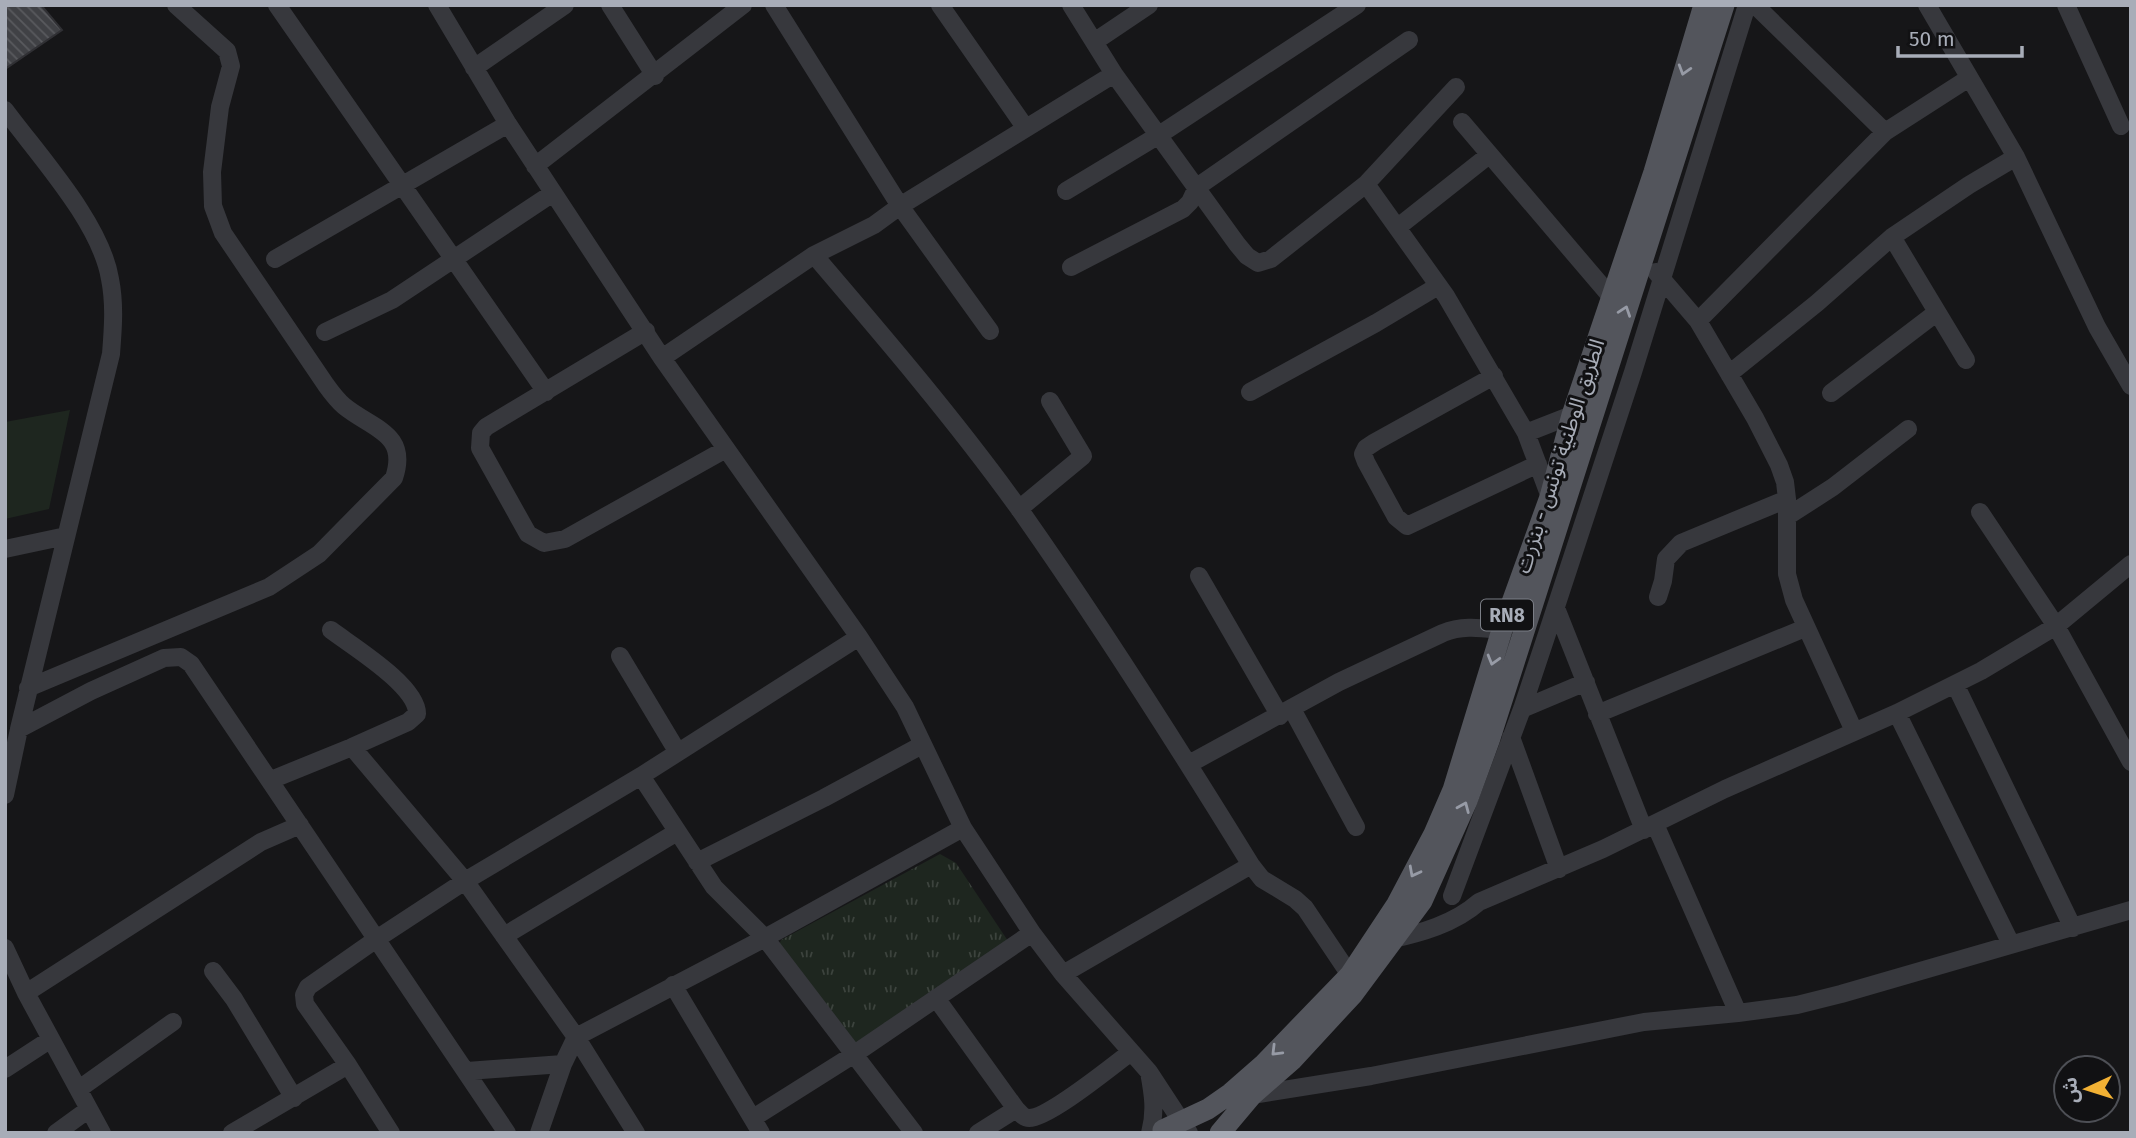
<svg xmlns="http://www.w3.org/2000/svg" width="2136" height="1138" font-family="'Fira Sans','Noto Sans Arabic',sans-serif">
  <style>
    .grass { fill: url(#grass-tufts) }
    .pitch { fill: #1e261f }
    .building { fill: url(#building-back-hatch); stroke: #303034; stroke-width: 2 }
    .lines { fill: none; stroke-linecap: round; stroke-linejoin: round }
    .minor { stroke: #37383d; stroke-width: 18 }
    .major { stroke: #53555c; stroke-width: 21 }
    .oneway { stroke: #979ba6 }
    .labels { text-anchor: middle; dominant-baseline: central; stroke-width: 6; stroke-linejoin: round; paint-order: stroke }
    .shield { fill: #111113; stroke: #7b7e86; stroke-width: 2 }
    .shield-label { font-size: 19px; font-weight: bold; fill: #a8adb8 }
    .street-label { font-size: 21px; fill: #a8adb8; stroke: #111113 }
  </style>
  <defs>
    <pattern id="grass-tufts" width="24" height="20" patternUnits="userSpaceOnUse" patternTransform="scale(1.75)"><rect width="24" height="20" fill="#1e261f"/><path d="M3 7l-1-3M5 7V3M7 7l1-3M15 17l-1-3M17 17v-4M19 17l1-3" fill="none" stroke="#3c433d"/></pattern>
    <pattern id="building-back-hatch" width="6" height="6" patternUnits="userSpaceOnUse" patternTransform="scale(1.75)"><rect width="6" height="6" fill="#404145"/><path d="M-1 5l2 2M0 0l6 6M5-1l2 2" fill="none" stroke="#595a5e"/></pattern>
  </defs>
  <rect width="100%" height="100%" fill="#161618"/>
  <path class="grass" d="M940 854 956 863 1012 947 853 1047 778 948 781 940Z"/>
  <path class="pitch" d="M70 410 49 509 5 519V422Z"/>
  <path class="building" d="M5 5H41L62 30 5 69Z"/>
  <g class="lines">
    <path class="minor" d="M277 5 546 392
      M437 5 508 124 662 358 859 637 905 707 963 828 1032 933 1063 974 1149 1072
      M610 5 655 76
      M774 5 900 206 990 331
      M940 5 1025 127
      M1071 5 1114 74 1237 244 1247 256 1258 263 1271 259 1366 184 1456 87
      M1755 5 1885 132
      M1927 5 2016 157 2097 327 2131 386
      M2066 5 2121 126
      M1094 42 1149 5
      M474 68 565 5
      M5 110C39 156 101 223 110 279 115 304 113 329 111 354L19 729 5 795
      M1462 122 1612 298
      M535 166 743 5
      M1366 184 1446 296 1526 433
      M1066 191 1159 135 1357 5
      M1398 227 1489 155
      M1892 237 1966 360
      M814 255C885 338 956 421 1020 510 1101 625 1177 745 1251 865L1262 879 1295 899 1305 908 1350 975
      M275 259 508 124
      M1071 267 1183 209 1190 202 1197 187 1409 40
      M1656 272 1698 321 1755 418 1779 465 1785 482 1787 499V574L1794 600 1854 731
      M1698 321 1885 132 1969 78
      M646 331 486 427 481 433 480 448 528 534 544 543 565 539 726 449
      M325 332 392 300 553 193
      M662 358 814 255 874 225 900 206 1114 74
      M1729 374 1817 303 1892 237 1969 185 2016 157
      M1494 376 1375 442 1366 448 1363 454 1366 462 1396 517 1407 526 1538 464
      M1250 392 1376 323 1438 286
      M1831 393 1936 313
      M1550 497 1526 433 1572 415
      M1019 509 1083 456 1050 401
      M1980 512 2056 626 2131 762
      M1788 516 1833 487 1908 429
      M5 549 66 536
      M1199 576 1280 716
      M1658 597 1663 581 1666 559 1681 543 1787 499
      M1556 608 1644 830
      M620 656 677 751
      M1955 684 2073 928
      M28 688 269 587 319 554 394 478C409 433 372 429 344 406 337 400 331 392 326 385L223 233 213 206 212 172 220 107 231 66 227 51 176 5
      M1292 709 1356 827
      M1522 709 1586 682
      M1897 713 2011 944
      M1597 714 1805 628
      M19 729 91 691 164 658 181 657 191 664 507 1133
      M1511 737 1559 869
      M352 747 465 881 576 1037 636 1133
      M1189 764 1339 682 1443 633C1462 625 1481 628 1502 630
      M641 776 714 887 765 938 914 1133
      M271 780 352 747 408 722 417 714C418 686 352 646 331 630
      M1655 824 1738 1013
      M697 862 824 798 922 745
      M1452 896 1522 709 1546 637 1633 372 1747 5
      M504 936 677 832
      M1389 940C1421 933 1454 924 1479 902L1603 849 1725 789 1897 713 1981 671 2056 626 2131 564
      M5 948 26 993 102 1133
      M213 971 234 999 294 1098
      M1063 974 1251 865
      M673 985 761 1133
      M26 993 261 842 300 825
      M936 998 1016 1109
      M5 1069 51 1039
      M467 1071 563 1064
      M79 1089 173 1022
      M1252 1095 1371 1076 1644 1022 1738 1013 1797 1005 1841 994 2131 910
      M753 1118 853 1055 1032 933
      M56 1133 89 1109
      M232 1133 348 1065
      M391 1133 348 1065 305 1004 304 995 308 987 378 938 465 881 641 776 859 637
      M539 1133 563 1064 576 1037 765 938 963 828
      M978 1133 1016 1109C1020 1113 1024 1118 1029 1118 1049 1118 1112 1066 1131 1052
      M1150 1133C1156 1111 1153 1094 1149 1072L1189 1133"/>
    <path class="major" d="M1163 1130 1208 1109 1231 1093 1263 1065 1350 975 1397 904 1434 834 1453 790 1502 630 1550 497 1572 415 1654 172 1704 5
      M1220 1133 1252 1095 1292 1060 1353 994 1422 901 1467 801 1489 741 1724 5"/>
  </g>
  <defs><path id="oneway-chevron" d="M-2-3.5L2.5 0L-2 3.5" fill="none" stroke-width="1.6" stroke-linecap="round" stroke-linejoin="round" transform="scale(1.75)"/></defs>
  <g class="oneway">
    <use href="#oneway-chevron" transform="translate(1684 70) rotate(107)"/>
    <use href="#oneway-chevron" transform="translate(1625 311) rotate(-71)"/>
    <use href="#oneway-chevron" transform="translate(1493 660) rotate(106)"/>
    <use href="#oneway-chevron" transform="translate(1464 807) rotate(-67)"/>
    <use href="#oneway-chevron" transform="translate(1414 872) rotate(118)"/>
    <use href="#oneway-chevron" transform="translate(1276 1051) rotate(135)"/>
  </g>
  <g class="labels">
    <rect class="shield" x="1481" y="599.5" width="52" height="31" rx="5"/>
    <g class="shield-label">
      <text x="1507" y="615">RN8</text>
    </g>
    <g class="street-label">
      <text transform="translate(1560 456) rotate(-72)">الطريق الوطنية تونس - بنزرت</text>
    </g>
  </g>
  <rect width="2136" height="1138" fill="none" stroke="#a8adb8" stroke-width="14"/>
  <g transform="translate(2087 1089) rotate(266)"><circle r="33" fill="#111113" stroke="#4d4f55" stroke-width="2"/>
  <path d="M0-5L12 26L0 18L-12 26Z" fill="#f2b134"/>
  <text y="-10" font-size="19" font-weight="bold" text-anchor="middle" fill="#a8adb8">ش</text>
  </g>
  <path d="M1898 46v10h124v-10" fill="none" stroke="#a8adb8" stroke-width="3.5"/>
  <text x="1909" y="46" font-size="21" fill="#a8adb8" stroke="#111113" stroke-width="5" paint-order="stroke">50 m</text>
</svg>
